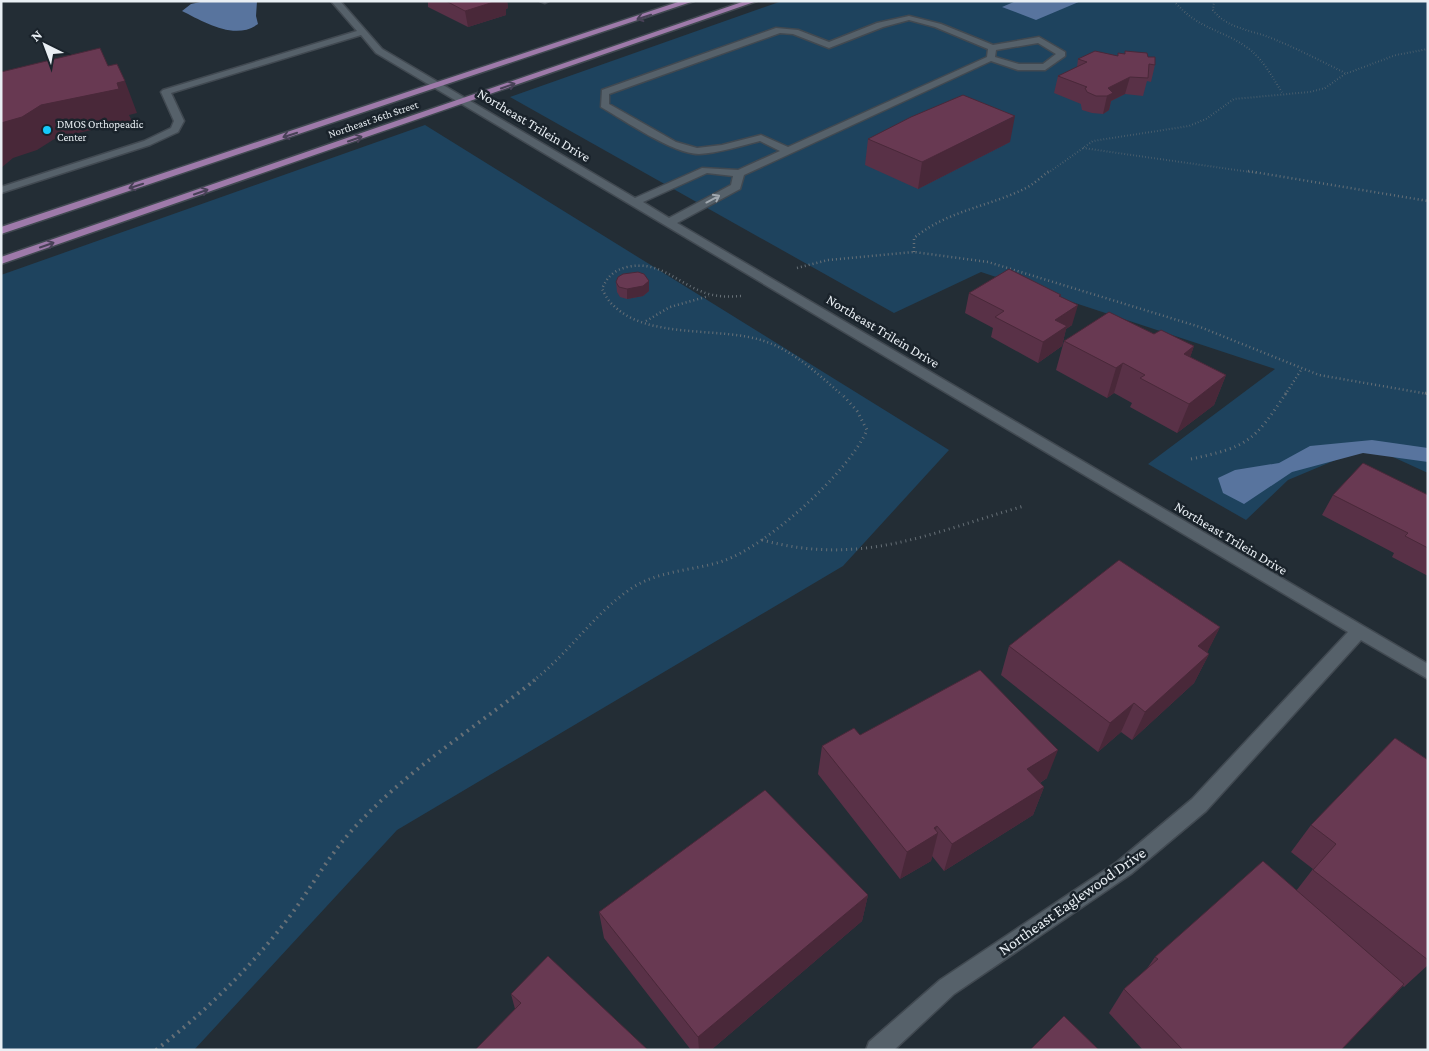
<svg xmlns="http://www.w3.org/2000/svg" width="1429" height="1051" font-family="'Crimson Pro',serif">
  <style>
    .green { fill: #1e435e }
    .water { fill: #58749e }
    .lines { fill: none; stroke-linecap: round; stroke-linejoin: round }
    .minor-casing { stroke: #414951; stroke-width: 3 }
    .major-casing { stroke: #414951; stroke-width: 3 }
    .path-far3 { stroke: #677077; stroke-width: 2; stroke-dasharray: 0.5 2.5; stroke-linecap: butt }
    .path-far2 { stroke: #677077; stroke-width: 2.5; stroke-dasharray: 1 3; stroke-linecap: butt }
    .path-far1 { stroke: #677077; stroke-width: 3; stroke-dasharray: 1 4; stroke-linecap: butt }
    .path { stroke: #677077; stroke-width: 4; stroke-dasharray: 2 5; stroke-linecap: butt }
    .minor { fill: #56616a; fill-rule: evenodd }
    .major { fill: #9e7aaa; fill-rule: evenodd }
    .wall { fill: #593147 }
    .shaded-wall { fill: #492839 }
    .building { fill: #683952; stroke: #492839 }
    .oneway { stroke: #484157 }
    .oneway2 { stroke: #a0a8af }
    .poi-dot { fill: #15cafb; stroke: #1a232b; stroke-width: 2 }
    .labels { text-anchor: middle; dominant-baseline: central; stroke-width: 5; stroke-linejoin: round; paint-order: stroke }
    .far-street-label { font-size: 11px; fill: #e9eff4; stroke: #1a232b }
    .far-poi-label { font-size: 11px; fill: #e9eff4; stroke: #1a232b; text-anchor: start }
    .street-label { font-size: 14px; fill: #e9eff4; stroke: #1a232b }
    .near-street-label { font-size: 16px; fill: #e9eff4; stroke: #1a232b }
  </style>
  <rect width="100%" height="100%" fill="#232d35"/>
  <path class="green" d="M782 1H1428V473L1369 446 1288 480 1246 520 1148 464 1275 369 981 272 894 313 510 97Z
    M425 125 949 450 843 566 397 830 194 1050H1V275Z"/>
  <path class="water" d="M205 1H257L256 16 258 24C235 41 204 22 182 11L191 4Z
    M1016 1H1081L1036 20 1002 7Z
    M1372 440 1428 448V462L1363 453 1292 472 1244 504 1223 493 1218 478 1235 470 1279 463 1310 446Z"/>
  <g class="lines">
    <defs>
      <path id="minor" d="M331 1H340L382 49 635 198 702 168 738 170 780 151 760 141C740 146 719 153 699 154 673 154 624 120 601 107L602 90 776 28 798 30 829 42 877 23 909 16 941 24 993 45 1039 37 1065 52V56L1045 70H1018L991 61 744 175 740 189 677 223 1428 664V679L1361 640 1206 811 1131 874 954 994 894 1050H866L869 1042 940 980 1117 862 1192 799 1348 632 376 53 361 35 171 93 184 121 178 132 150 145 1 193V187L144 141 171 128 174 121 161 92 163 90 357 31ZM909 20 935 27 988 49 987 57 788 147 761 135 722 145 697 148 676 142 609 104V94L780 33 793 34 829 48 883 27ZM1038 43 1056 54 1043 64H1019L995 57 996 50ZM707 173 733 176 731 185 669 218 643 202Z
        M540 1H549L545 3Z"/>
      <path id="major" d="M681 1H694L1 234V227Z
        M745 1H757L1 264V257Z"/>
    </defs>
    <use href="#minor" class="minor-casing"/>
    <use href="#major" class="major-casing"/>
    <path class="path-far3" d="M1174 1C1198 29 1218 28 1245 46 1263 58 1272 77 1283 94
      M1214 1 1213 10C1226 28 1251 30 1271 38 1296 48 1321 61 1345 73
      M1083 148 1257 173
      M1048 173 1093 141 1189 126 1206 119 1234 99 1310 92 1325 88 1345 74 1396 55 1428 49"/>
    <path class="path-far2" d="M1248 171 1428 201
      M914 252V238C947 211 987 207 1024 189 1033 185 1041 177 1049 171
      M797 268 828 260 914 252 988 262 1200 327 1319 375 1428 394
      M741 296C728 297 715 297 703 292 676 282 659 260 627 267 614 270 607 277 602 289 605 294 608 301 613 305 647 340 720 326 764 341 794 351 818 374 842 395
      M646 321 670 307 709 296
      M1285 395 1301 370"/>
    <path class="path-far1" d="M1425 393 1428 394
      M1191 459C1247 447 1254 442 1286 393
      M762 540C862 567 930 533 1024 506
      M533 681C568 654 593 615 629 590 657 570 693 571 723 561 767 546 849 472 867 430L857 411 841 393"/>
    <path class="path" d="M156 1050C205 1012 249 969 287 920 310 890 328 856 354 828 407 770 473 729 535 680"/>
    <use href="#minor" class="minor"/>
    <use href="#major" class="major"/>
  </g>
  <path class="wall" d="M428 1H507L508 8 506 9V15L468 27 428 7Z
    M1125 51 1148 57 1155 65 1151 82 1147 81 1143 96 1125 94 1111 101 1109 110 1103 114 1092 113 1082 110 1081 105V104L1054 93 1058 76 1077 67 1078 59 1118 56 1125 54Z
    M868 139 1010 142 918 189 865 165Z
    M616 282 649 291 643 296 627 299 620 297 617 292Z
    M969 293 1061 297 1072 325 1066 329 1062 346 1038 363 991 337 993 328 965 313Z
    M1154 334 1194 346 1190 357 1226 375 1214 405 1177 433 1130 407 1132 403 1114 393 1107 398 1056 370 1064 341Z
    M1333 495H1428V576L1392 557 1394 553 1322 515Z
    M1220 627 1207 652 1209 654 1194 683 1132 740 1121 732 1098 752 1001 675 1009 646Z
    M860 735 1047 778 1040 783 1044 787 1033 815 944 871 932 856 931 861 900 879 818 774 822 746Z
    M1428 760V965L1404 987 1403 986 1341 1050H1143L1109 1013 1124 989 1146 970 1155 957 1296 891 1313 869 1291 852 1311 825Z
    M868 895 862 921 711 1050H691L604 938 599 912Z
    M511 994 648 1050 515 1009Z"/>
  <path class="shaded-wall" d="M497 1H507L508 8 506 9V15L468 27 465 11Z
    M1130 77 1125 94 1111 101 1109 110 1103 114 1107 96 1108 88Z
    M125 81 137 113 129 115 132 121 56 138 37 150 13 158 1 168V123L41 105 117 83Z
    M1015 116 1010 142 918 189 922 162Z
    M649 281V291L643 296 627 299V289Z
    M1078 305 1072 325 1066 329 1062 346 1038 363 1043 342 1055 320Z
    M1194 346 1184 375V354Z
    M1123 363 1114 393 1107 398 1116 368Z
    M1226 375 1214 405 1177 433 1189 404Z
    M1220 627 1205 657 1198 646Z
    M1209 654 1194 683 1132 740 1145 712Z
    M1134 703 1121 732 1098 752 1110 723Z
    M1058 750 1047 778 1017 797 1027 769Z
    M1044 787 1033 815 944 871 952 844Z
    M937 826 934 836 938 833 931 861 900 879 907 852 934 828Z
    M868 895 862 921 711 1050H699L698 1037Z"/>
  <path class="building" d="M446 1H497L465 11Z
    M100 48 108 66 117 64 125 81 117 83 119 89 41 105 22 117 1 123V72Z
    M1095 51 1118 56V53L1125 54V51L1147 53 1148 57H1155V65L1149 64 1148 78 1130 77 1108 88 1113 93 1107 96H1096L1087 92 1085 88 1087 87 1058 76 1087 62 1078 59Z
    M963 95 1015 116 922 162 868 139 911 117Z
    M1009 269 1061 295 1059 296 1078 305 1055 320 1067 326 1043 342 995 317 1004 311 969 293Z
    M638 272 644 274 649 281 643 286 627 289 619 287 616 282 618 277 623 274Z
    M1109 312 1154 334 1161 330 1194 346 1184 354 1226 375 1189 404 1140 378 1145 375 1123 363 1116 368 1064 341Z
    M1363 463 1428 495V548L1405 536 1408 533 1333 495Z
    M1119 560 1220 627 1198 646 1209 654 1145 712 1134 703 1110 723 1009 646Z
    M980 670 1058 750 1027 769 1044 787 952 844 937 826 934 828 938 833 907 852 822 746 854 728 860 735Z
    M1395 738 1428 760V960L1313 870 1336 844 1311 825Z
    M765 790 868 895 698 1037 599 912Z
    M1263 861 1404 984 1341 1050H1183L1124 989 1158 959 1155 957Z
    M548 956 648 1050H475L521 1003 511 994Z
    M1064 1016 1099 1050H1030Z"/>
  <defs><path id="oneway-shaft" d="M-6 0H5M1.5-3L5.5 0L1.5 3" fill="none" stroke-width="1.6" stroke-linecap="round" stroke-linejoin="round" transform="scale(1.25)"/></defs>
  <g class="oneway">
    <use href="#oneway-shaft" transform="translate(644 17) rotate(162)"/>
    <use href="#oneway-shaft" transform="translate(508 86) rotate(-19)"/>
    <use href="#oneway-shaft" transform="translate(290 135) rotate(162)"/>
    <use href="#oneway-shaft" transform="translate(355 139) rotate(-19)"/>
    <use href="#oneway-shaft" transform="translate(136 186) rotate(162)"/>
    <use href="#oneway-shaft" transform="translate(201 192) rotate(-19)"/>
    <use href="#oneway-shaft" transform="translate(47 245) rotate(-19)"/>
  </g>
  <use class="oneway2" href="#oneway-shaft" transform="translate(713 199) rotate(-28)"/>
  <circle class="poi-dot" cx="47" cy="130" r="5"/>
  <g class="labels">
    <g class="far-street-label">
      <text transform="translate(373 119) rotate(-19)">Northeast 36th Street</text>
    </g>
    <g class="far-poi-label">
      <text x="57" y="124">DMOS Orthopeadic<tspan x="57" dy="13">Center</tspan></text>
    </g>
    <g class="street-label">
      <text transform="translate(534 125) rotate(31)">Northeast Trilein Drive</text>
      <text transform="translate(883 331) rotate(31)">Northeast Trilein Drive</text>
      <text transform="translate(1231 538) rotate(31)">Northeast Trilein Drive</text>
    </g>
    <g class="near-street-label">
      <text transform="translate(1072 901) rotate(-35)">Northeast Eaglewood Drive</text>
    </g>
  </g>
  <rect width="1429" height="1051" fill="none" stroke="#e9eff4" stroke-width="5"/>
  <g transform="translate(45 45) rotate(318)" stroke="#1a232b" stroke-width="4" paint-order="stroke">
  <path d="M0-4L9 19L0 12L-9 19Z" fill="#e9eff4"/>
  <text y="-8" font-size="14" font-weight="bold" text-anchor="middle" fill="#e9eff4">N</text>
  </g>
</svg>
